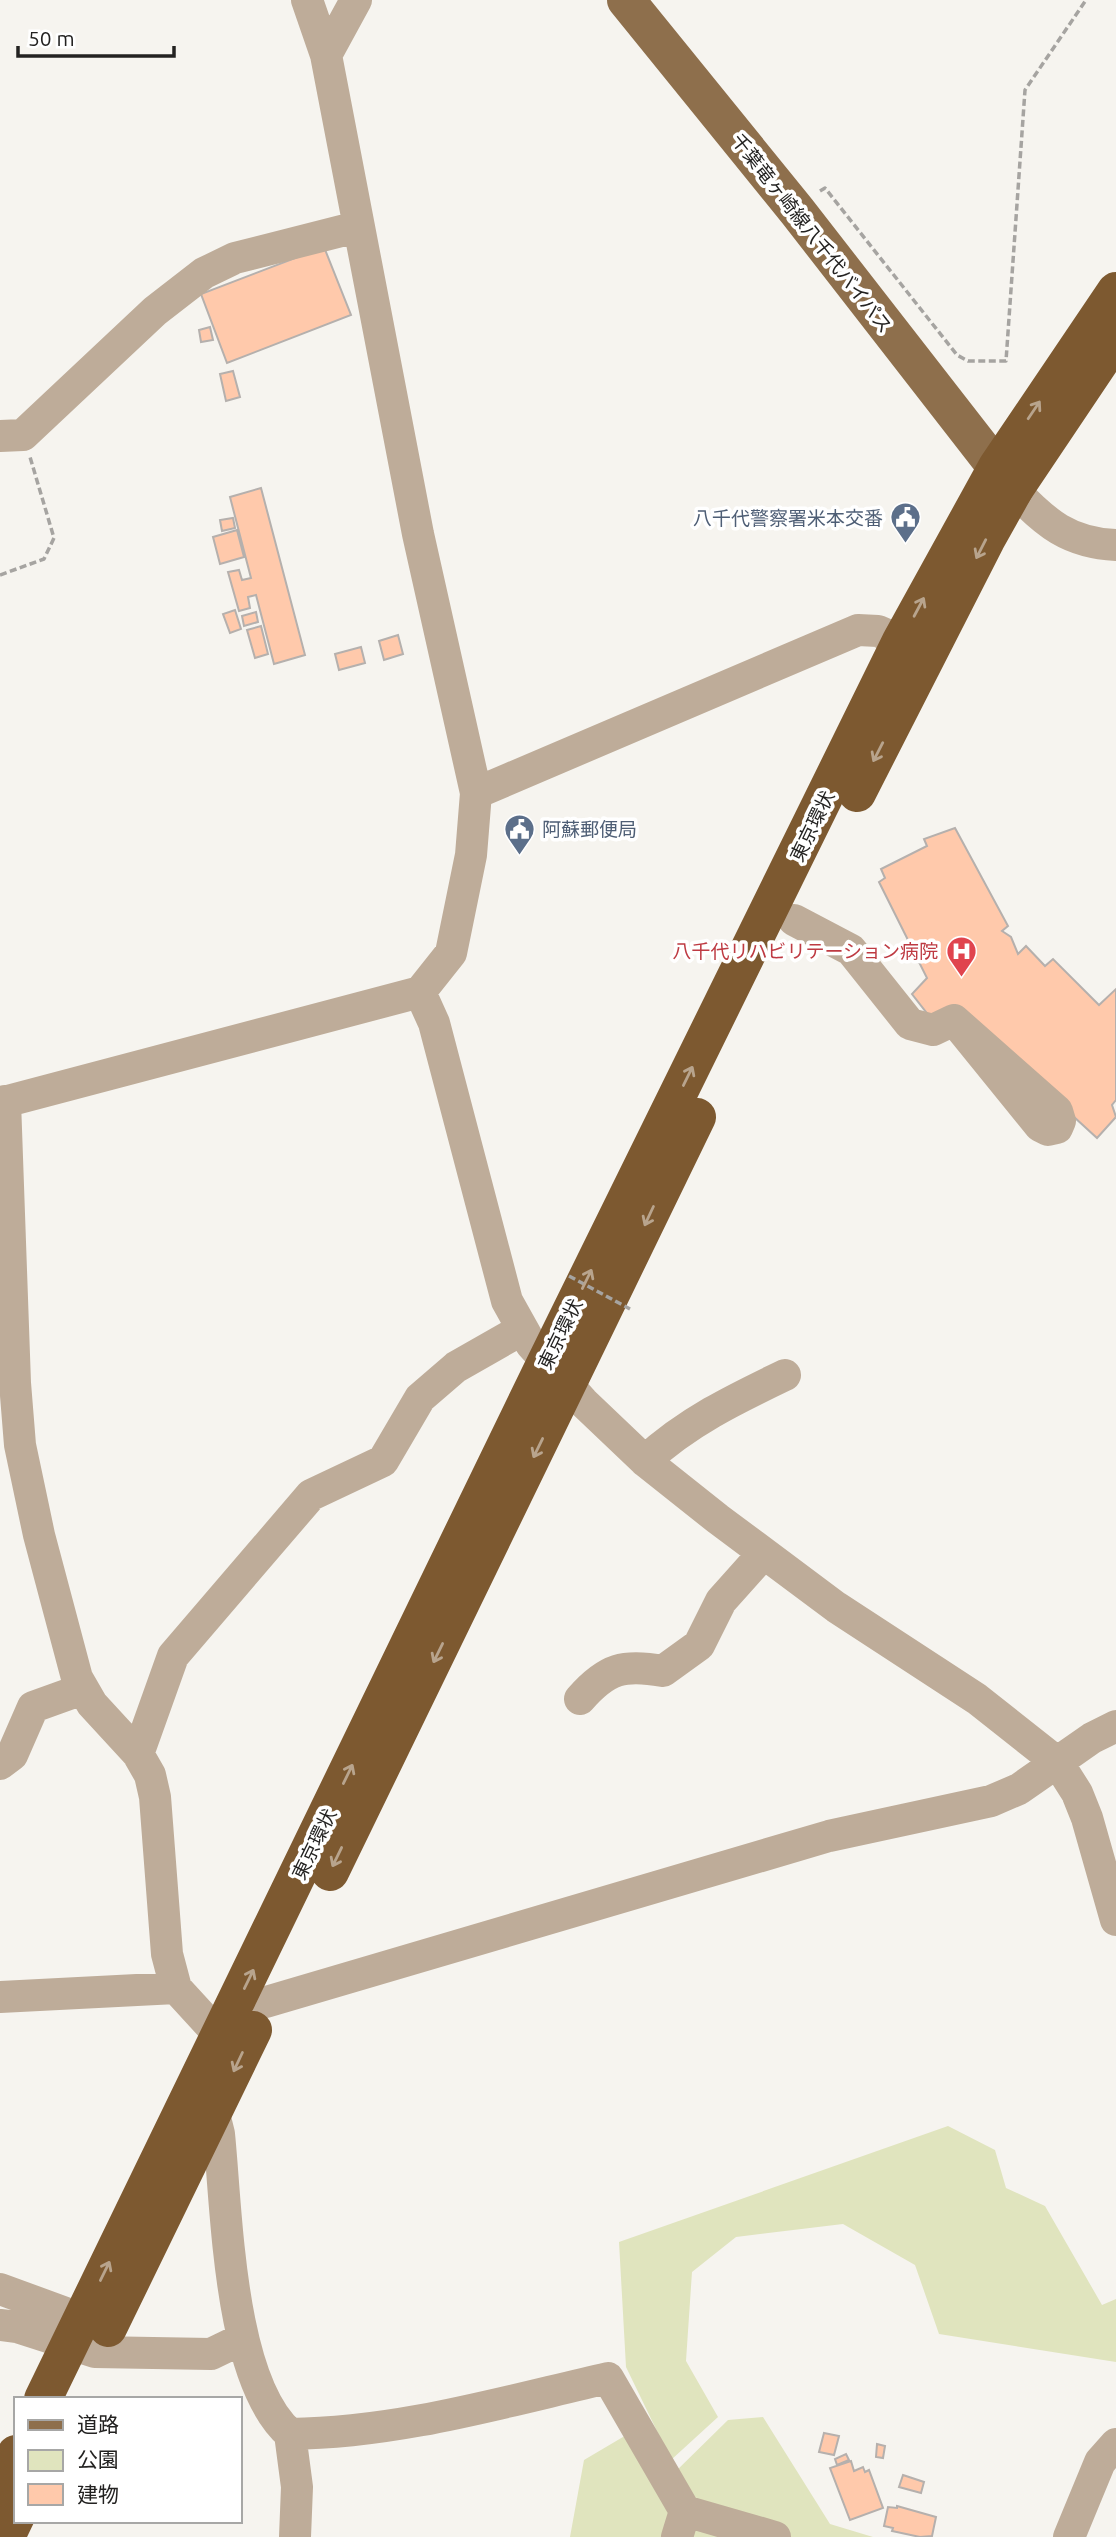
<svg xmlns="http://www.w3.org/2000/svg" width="1116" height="2537" font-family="Ubuntu,'Noto Sans JP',sans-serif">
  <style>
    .green { fill: #e0e4be }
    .building { fill: #ffc9ab; stroke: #b5b0ad; stroke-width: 2 }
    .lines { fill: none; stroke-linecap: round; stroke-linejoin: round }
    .path { stroke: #a6a4a1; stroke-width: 3.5; stroke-dasharray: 7 3.5; stroke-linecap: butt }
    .minor { stroke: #beac99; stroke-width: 32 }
    .major { stroke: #8e6f4c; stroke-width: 38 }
    .highway { stroke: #7d5930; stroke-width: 38 }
    .path-bridge { stroke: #a6a4a1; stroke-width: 3.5; stroke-dasharray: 7 3.5; stroke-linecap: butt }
    .oneway { stroke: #b8a48d }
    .labels { text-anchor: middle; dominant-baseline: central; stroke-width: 7; stroke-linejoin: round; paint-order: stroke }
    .street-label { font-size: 19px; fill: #232221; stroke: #fff }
    .service-label { font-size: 19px; fill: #4e5e75; stroke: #fff; text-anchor: end }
    .health-label { font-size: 19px; fill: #be3a42; stroke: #fff; text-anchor: end }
  </style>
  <rect width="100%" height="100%" fill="#f6f4ef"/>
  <path class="green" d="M948 2126 995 2150 1006 2188 1045 2206 1102 2305 1116 2299V2362L939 2334 915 2265 843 2224 736 2237 692 2272 686 2361 718 2417 671 2460 626 2367 619 2242Z
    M763 2417 830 2524 873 2537H570L584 2460 628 2434 672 2475 728 2420Z"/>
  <path class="building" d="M324 247 351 315 227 363 201 294Z
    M210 327 213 340 201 342 199 330Z
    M233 371 240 397 226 401 220 374Z
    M261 488 305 655 274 664 256 595 248 597 250 608 239 611 228 572 239 570 242 580 251 578 230 497Z
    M233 518 235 528 222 531 220 520Z
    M237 530 244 557 220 564 213 537Z
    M235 610 241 629 230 633 223 614Z
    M256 612 258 622 244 626 242 616Z
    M261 626 268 654 255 658 247 630Z
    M398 635 403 654 384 660 379 641Z
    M361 647 365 663 339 670 335 654Z
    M955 828 1008 926 1002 931 1011 937 1018 954 1026 946 1045 966 1053 959 1099 1005 1116 989V1100L1112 1105 1116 1117 1097 1138 954 1007 933 1021 912 994 927 978 879 882 885 878 881 869 927 846 924 839Z
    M824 2433 839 2436 834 2455 819 2452Z
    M877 2444 885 2446 883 2458 876 2457Z
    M846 2454 849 2460 837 2465 835 2459Z
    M851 2461 854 2471 863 2467 865 2472 869 2470 883 2508 850 2520 830 2468Z
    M903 2475 924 2482 921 2493 899 2487Z
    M897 2506 936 2517 932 2536 920 2537 892 2531 893 2528 884 2526 888 2507 897 2508Z"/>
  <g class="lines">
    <path class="path" d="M820 191 825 188 957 355 968 361H1006L1025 90 1086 0
      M0 575 44 559 54 538 30 457"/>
    <path class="minor" d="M307 0 326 55
      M0 436 23 435 155 311 204 273 235 258 357 227
      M1014 490C1045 523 1069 543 1116 545
      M476 793 858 630 878 631 901 641
      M794 920 851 950 910 1024 933 1030 954 1020
      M420 992 434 1023 507 1301 531 1344 583 1402 645 1461 718 1519 836 1607 977 1699 1058 1763 1077 1793 1087 1818 1116 1920
      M954 1020 1057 1111 1060 1121 1057 1128 1048 1130 1040 1126Z
      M5 1101 15 1383 20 1445 39 1535 77 1678 92 1704 138 1754 150 1775 155 1797 167 1954 176 1988 221 2037
      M0 1103 420 992 451 953 471 855 476 793 418 534 326 55 356 0
      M645 1461C687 1422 735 1399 785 1375
      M580 1699C607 1668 624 1664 663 1671L699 1645 721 1601 763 1554
      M138 1754 173 1656 311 1495 383 1461 420 1398 456 1367 521 1330
      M0 1764 12 1755 33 1707 83 1689
      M0 1997 176 1988
      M266 2002 829 1836 991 1801 1019 1789 1092 1738 1116 1726
      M214 2114 219 2134C227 2213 229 2381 290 2434 398 2433 503 2402 608 2378L685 2511 677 2537
      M0 2289 82 2319
      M0 2325 17 2327 95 2352 211 2354 242 2339
      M290 2434 297 2487 295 2537
      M685 2511 775 2537
      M1069 2537 1100 2462 1116 2444"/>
    <path class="major" d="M626 0 797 211 1014 490"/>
    <path class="highway" d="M857 793 986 540 1014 490 1116 338
      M330 1872 697 1117
      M108 2328 253 2030
      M43 2399 546 1362 901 641 997 467 1116 291
      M0 2487 16 2454
      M6 2537 16 2516"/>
    <path class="path-bridge" d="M569 1276 630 1309"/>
  </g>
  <defs><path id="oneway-shaft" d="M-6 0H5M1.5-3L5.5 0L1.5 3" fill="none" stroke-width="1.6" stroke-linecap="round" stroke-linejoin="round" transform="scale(1.75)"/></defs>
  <g class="oneway">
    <use href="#oneway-shaft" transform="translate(1034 410) rotate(-56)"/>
    <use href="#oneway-shaft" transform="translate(981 549) rotate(117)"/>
    <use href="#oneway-shaft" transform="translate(919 607) rotate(-62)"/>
    <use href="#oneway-shaft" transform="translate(878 752) rotate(117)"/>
    <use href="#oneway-shaft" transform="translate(688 1076) rotate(-64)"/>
    <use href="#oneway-shaft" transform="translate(649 1216) rotate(115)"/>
    <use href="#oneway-shaft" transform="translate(587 1279) rotate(-64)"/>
    <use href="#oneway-shaft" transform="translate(538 1448) rotate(116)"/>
    <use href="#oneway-shaft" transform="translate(438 1653) rotate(116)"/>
    <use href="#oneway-shaft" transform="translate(348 1774) rotate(-64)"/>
    <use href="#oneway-shaft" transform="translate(337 1857) rotate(116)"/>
    <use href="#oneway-shaft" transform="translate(249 1979) rotate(-64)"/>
    <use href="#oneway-shaft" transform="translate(238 2062) rotate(115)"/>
    <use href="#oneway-shaft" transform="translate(105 2271) rotate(-64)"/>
  </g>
  <defs>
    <symbol id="civic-pin" viewBox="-11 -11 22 30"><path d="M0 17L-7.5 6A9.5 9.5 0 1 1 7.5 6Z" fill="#5c6f8a" stroke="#fff"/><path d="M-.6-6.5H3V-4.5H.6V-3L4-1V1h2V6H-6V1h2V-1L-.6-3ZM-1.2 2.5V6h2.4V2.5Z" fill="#fff"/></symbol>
    <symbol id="hospital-pin" viewBox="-11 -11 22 30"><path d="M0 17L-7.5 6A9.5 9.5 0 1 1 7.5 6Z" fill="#e0444e" stroke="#fff"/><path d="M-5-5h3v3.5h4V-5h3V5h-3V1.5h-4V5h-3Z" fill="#fff"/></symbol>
  </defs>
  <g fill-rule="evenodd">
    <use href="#civic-pin" x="888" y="500" width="35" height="47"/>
    <use href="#civic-pin" x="502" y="812" width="35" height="47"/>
    <use href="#hospital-pin" x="944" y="934" width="35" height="47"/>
  </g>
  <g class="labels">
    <g class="street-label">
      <text transform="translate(812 233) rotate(52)">千葉竜ヶ崎線八千代バイパス</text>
      <text transform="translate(812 826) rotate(-64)">東京環状</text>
      <text transform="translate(560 1334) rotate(-64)">東京環状</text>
      <text transform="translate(314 1844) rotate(-64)">東京環状</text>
    </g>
    <g class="service-label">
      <text x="883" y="518">八千代警察署米本交番</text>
      <text x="542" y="829" text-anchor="start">阿蘇郵便局</text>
    </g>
    <g class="health-label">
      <text x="938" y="951">八千代リハビリテーション病院</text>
    </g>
  </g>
  <rect x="14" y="2397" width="228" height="126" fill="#ffffff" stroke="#a7a7a6" stroke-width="2"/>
  <rect x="28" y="2420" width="35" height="10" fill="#8e6f4c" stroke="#a7a7a6" stroke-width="2"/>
  <text x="77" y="2432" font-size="21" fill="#232221">道路</text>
  <rect x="28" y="2450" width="35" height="21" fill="#e0e4be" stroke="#a7a7a6" stroke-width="2"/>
  <text x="77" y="2467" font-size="21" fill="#232221">公園</text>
  <rect x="28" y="2484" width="35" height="21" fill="#ffc9ab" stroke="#a7a7a6" stroke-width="2"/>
  <text x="77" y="2502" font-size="21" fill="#232221">建物</text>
  <path d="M18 46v10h156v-10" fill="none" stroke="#232221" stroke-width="3.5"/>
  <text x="28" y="46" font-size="21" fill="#232221" stroke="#ffffff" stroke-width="5" paint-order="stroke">50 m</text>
</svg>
